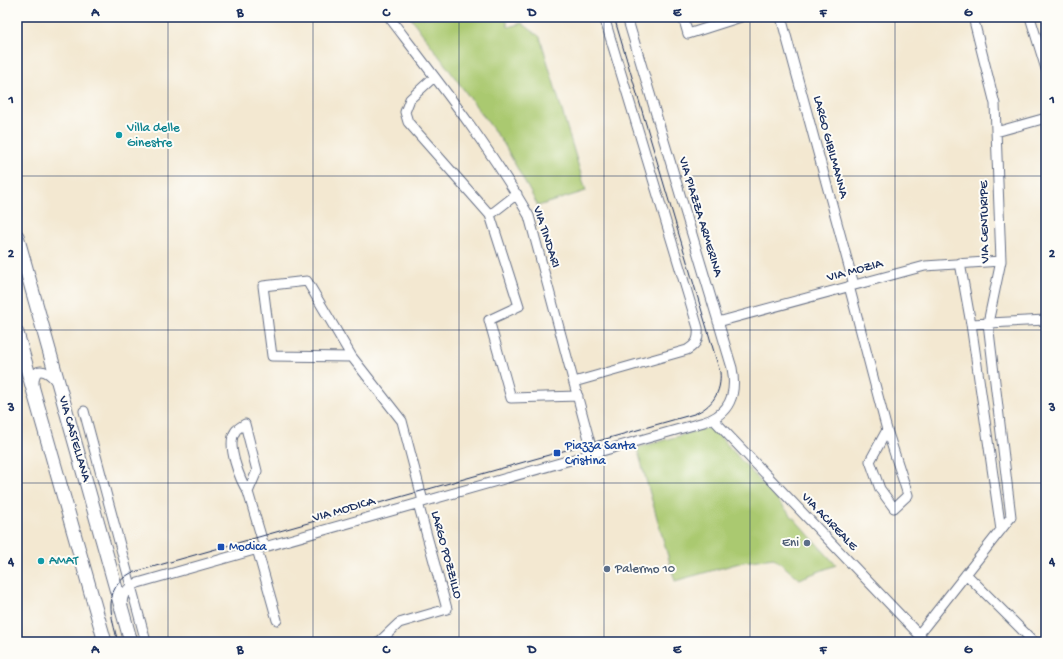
<svg xmlns="http://www.w3.org/2000/svg" width="1063" height="659" font-family="'Gochi Hand',sans-serif">
  <style>
    .green { fill: #aac970; stroke: #627c67 }
    .lines { fill: none; stroke-linecap: round; stroke-linejoin: round }
    .minor-casing { stroke: #677086; stroke-width: 11 }
    .secondary-casing { stroke: #677086; stroke-width: 15 }
    .minor { stroke: #fff; stroke-width: 9 }
    .secondary { stroke: #fff; stroke-width: 13 }
    .tram { stroke: #1b2f5e; stroke-width: 1 }
    .grid { fill: none; stroke: #1b2f5e; stroke-width: 1; stroke-opacity: 0.55 }
    .culture-dot { fill: #0f9aa8; stroke: #fdfcf7; stroke-width: 1.5 }
    .transit-dot { fill: #1a4fb4; stroke: #fdfcf7; stroke-width: 1.5 }
    .service-dot { fill: #5c6f8a; stroke: #fdfcf7; stroke-width: 1.5 }
    .labels { text-anchor: middle; dominant-baseline: central; stroke-width: 4; stroke-linejoin: round; paint-order: stroke }
    .culture-label { font-size: 13px; fill: #0d838f; stroke: #fdfcf7; text-anchor: start }
    .street-label { font-size: 13px; fill: #1b2f5e; stroke: #fdfcf7 }
    .transit-label { font-size: 13px; fill: #164399; stroke: #fdfcf7; text-anchor: start }
    .service-label { font-size: 13px; fill: #4e5e75; stroke: #fdfcf7; text-anchor: end }
    .neatline { fill: none; stroke: #1b2f5e; stroke-width: 1.5 }
    .grid-label { font-size: 13px; text-anchor: middle; font-weight: bold; fill: #1b2f5e }
  </style>
  <rect width="100%" height="100%" fill="#fdfcf7"/>
  <filter id="ink" filterUnits="userSpaceOnUse"><feTurbulence type="fractalNoise" baseFrequency=".025" numOctaves="2"/><feDisplacementMap in="SourceGraphic" scale="8" xChannelSelector="R" yChannelSelector="G"/><feConvolveMatrix kernelMatrix="1 2 1 2 8 2 1 2 1" color-interpolation-filters="sRGB"/></filter>
  <filter id="wash" filterUnits="userSpaceOnUse"><feTurbulence type="fractalNoise" baseFrequency=".012" numOctaves="4" result="noise"/><feDisplacementMap in="SourceGraphic" scale="16" xChannelSelector="R" yChannelSelector="G"/><feGaussianBlur stdDeviation="0.9" result="paint"/><feColorMatrix in="noise" values="0 0 0 0 0 0 0 0 0 0 0 0 0 0 0 0 0 1.4 0 .05"/><feComposite in="paint" operator="in"/></filter>
  <g filter="url(#wash)">
    <rect width="100%" height="100%" fill="#f3e8d1"/>
    <path class="green" d="M410 17H506L508 27 522 23 540 37 586 191 538 206 504 144Z
      M706 428 713 429 836 565 799 579 774 558 743 562 675 581 637 448Z"/>
  </g>
  <g filter="url(#ink)">
    <g class="lines">
      <defs>
        <path id="minor" d="M389 17C437 80 490 147 529 216L593 454
          M683 17 688 34 741 17
          M781 17 854 285
          M1030 17 1046 69
          M434 77 410 99 405 112 408 122 490 215 519 306 489 320 511 398 578 396
          M996 132 1046 118
          M490 215 517 194
          M960 263 971 324
          M849 286 887 430 870 461 880 489 894 508 908 495 887 430
          M718 322 925 266 1001 261
          M352 357 307 281 263 286 272 356 352 357 402 421 423 501
          M574 382 687 350C697 344 699 339 698 328L604 17
          M34 385C33 365 46 369 56 381
          M84 411 146 642
          M713 419 926 642
          M248 492C240 480 226 445 235 432 236 429 242 426 245 424L257 471 248 492 264 546
          M1001 530 971 324 1046 320
          M257 549 277 620
          M966 574 1034 642
          M122 605C122 593 128 587 138 583L704 422C730 414 737 394 732 368L627 17
          M919 634 1011 517 988 323 1001 261 995 104 973 17
          M379 642 399 623 447 609 418 503"/>
        <path id="secondary" d="M17 236 131 642
          M17 333 105 642"/>
      </defs>
      <use href="#minor" class="minor-casing"/>
      <use href="#secondary" class="secondary-casing"/>
      <use href="#minor" class="minor"/>
      <use href="#secondary" class="secondary"/>
      <path class="tram" d="M118 642C111 616 102 589 131 573L694 414C712 407 722 392 720 372L614 17"/>
    </g>
  </g>
  <path class="grid" d="M168 17V642M313 17V642M459 17V642M604 17V642M750 17V642M895 17V642M17 176H1046M17 330H1046M17 483H1046"/>
  <g class="culture-dot">
    <circle cx="119" cy="135" r="4"/>
    <circle cx="41" cy="561" r="4"/>
  </g>
  <g class="transit-dot">
    <rect x="553" y="449" width="8" height="8" rx="2"/>
    <rect x="217" y="543" width="8" height="8" rx="2"/>
  </g>
  <g class="service-dot">
    <circle cx="807" cy="543" r="4"/>
    <circle cx="607" cy="569" r="4"/>
  </g>
  <g class="labels">
    <g class="culture-label">
      <text x="127" y="128">Villa delle<tspan x="127" dy="15">Ginestre</tspan></text>
      <text x="49" y="561">AMAT</text>
    </g>
    <g class="street-label">
      <text transform="translate(830 147) rotate(75)">LARGO GIBILMANNA</text>
      <text transform="translate(700 217) rotate(73)">VIA PIAZZA ARMERINA</text>
      <text transform="translate(985 222) rotate(-91)">VIA CENTURIPE</text>
      <text transform="translate(546 237) rotate(72)">VIA TINDARI</text>
      <text transform="translate(855 271) rotate(-15)">VIA MOZIA</text>
      <text transform="translate(74 439) rotate(74)">VIA CASTELLANA</text>
      <text transform="translate(344 510) rotate(-16)">VIA MODICA</text>
      <text transform="translate(829 522) rotate(46)">VIA ACIREALE</text>
      <text transform="translate(446 555) rotate(75)">LARGO POZZILLO</text>
    </g>
    <g class="transit-label">
      <text x="565" y="446">Piazza Santa<tspan x="565" dy="15">Cristina</tspan></text>
      <text x="229" y="547">Modica</text>
    </g>
    <g class="service-label">
      <text x="799" y="543">Eni</text>
      <text x="615" y="569" text-anchor="start">Palermo 10</text>
    </g>
  </g>
  <rect width="1063" height="659" fill="none" stroke="#fdfcf7" stroke-width="44"/>
  <rect x="22" y="22" width="1019" height="615" class="neatline"/>
  <g class="grid-label">
    <text x="95" y="16">A</text>
    <text x="240" y="16">B</text>
    <text x="386" y="16">C</text>
    <text x="532" y="16">D</text>
    <text x="677" y="16">E</text>
    <text x="823" y="16">F</text>
    <text x="968" y="16">G</text>
    <text x="11" y="103">1</text>
    <text x="1052" y="103">1</text>
    <text x="11" y="257">2</text>
    <text x="1052" y="257">2</text>
    <text x="11" y="411">3</text>
    <text x="1052" y="411">3</text>
    <text x="11" y="565">4</text>
    <text x="1052" y="565">4</text>
    <text x="95" y="653">A</text>
    <text x="240" y="653">B</text>
    <text x="386" y="653">C</text>
    <text x="532" y="653">D</text>
    <text x="677" y="653">E</text>
    <text x="823" y="653">F</text>
    <text x="968" y="653">G</text>
  </g>
</svg>
